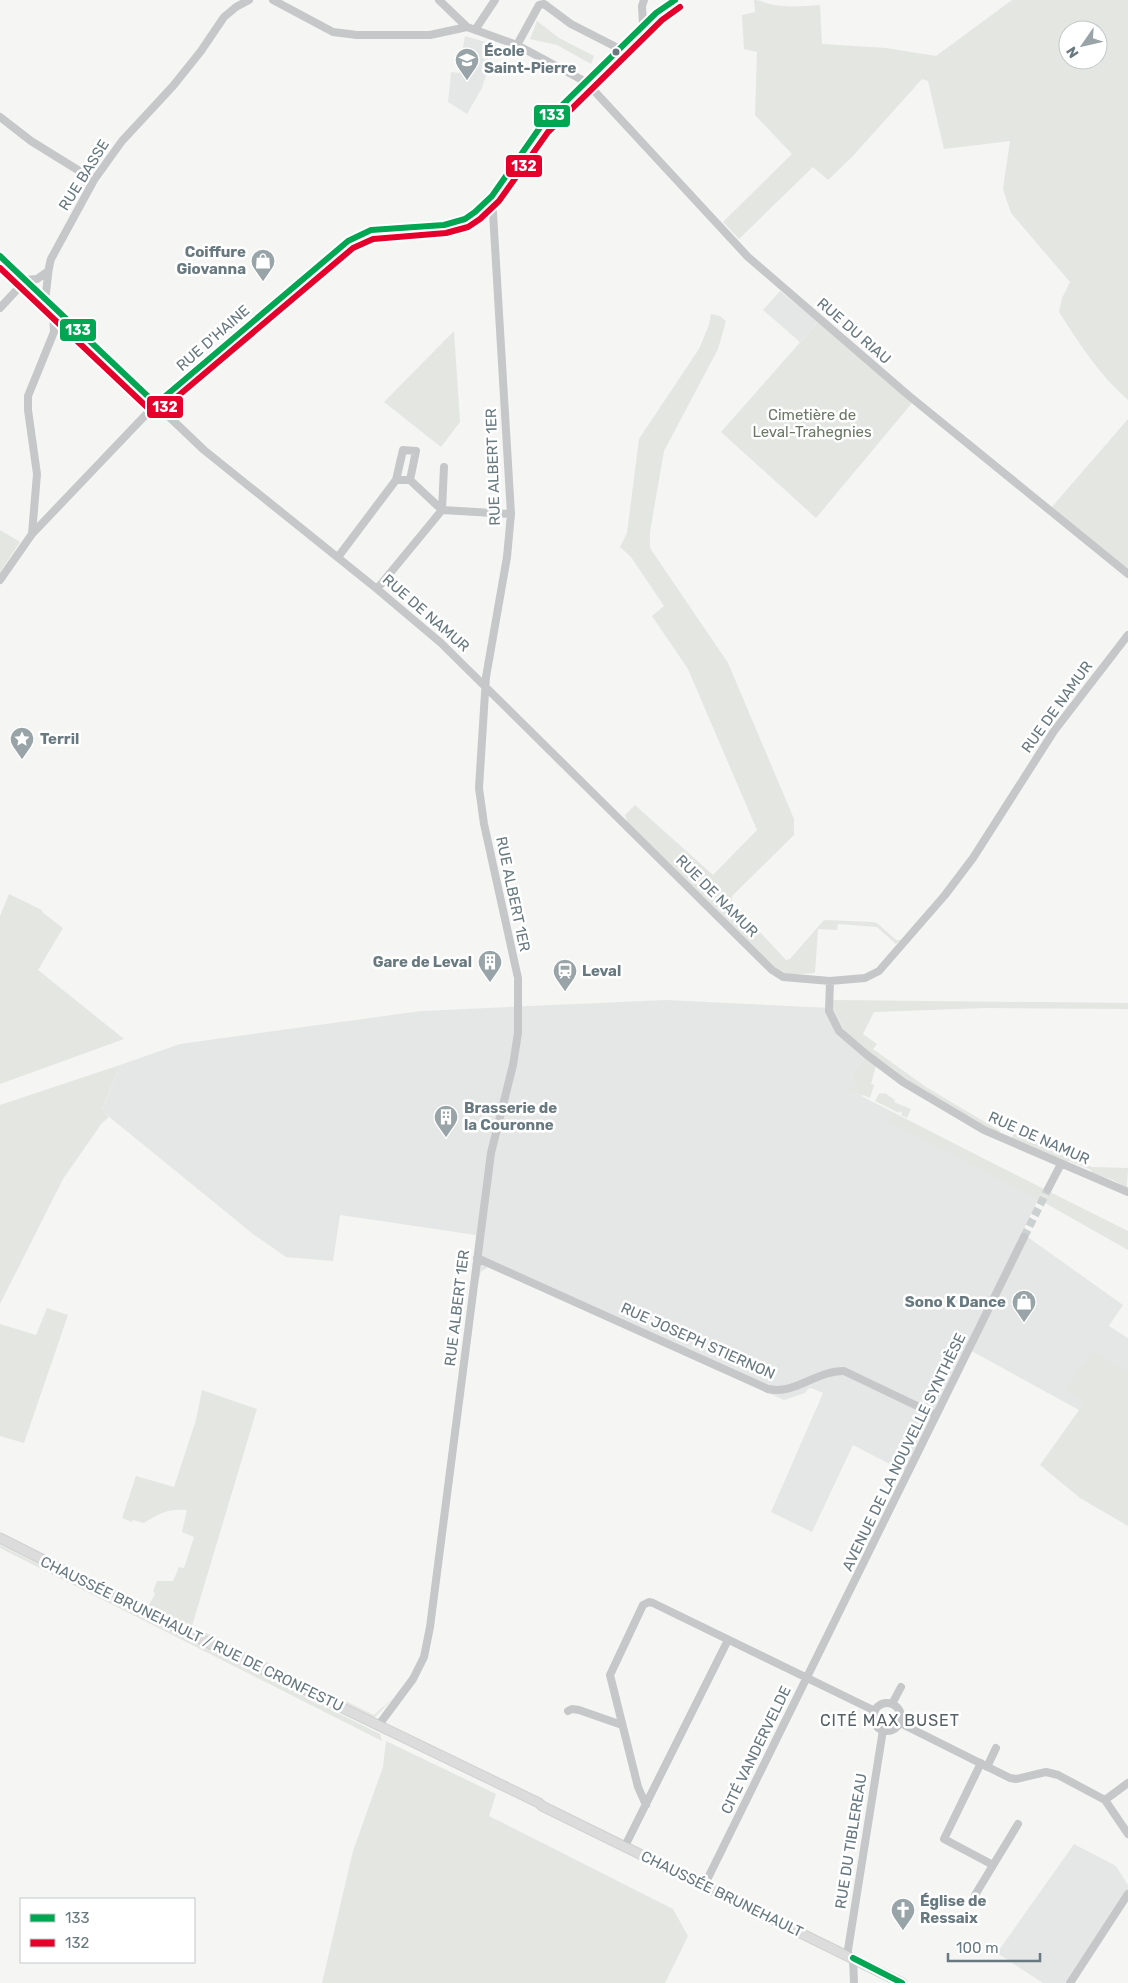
<svg xmlns="http://www.w3.org/2000/svg" width="1128" height="1983" font-family="Rubik,sans-serif">
  <style>
    .built { fill: #e5e6e6 }
    .green { fill: #e4e6e1; fill-rule: evenodd }
    .lines { fill: none; stroke-linecap: round; stroke-linejoin: round }
    .minor-tunnel { stroke: #cbd0d1; stroke-width: 8; stroke-dasharray: 8 4; stroke-linecap: butt }
    .major-casing { stroke: #d0d1d1; stroke-width: 11 }
    .minor { stroke: #c5c7c8; stroke-width: 8 }
    .major { stroke: #dcdcdd; stroke-width: 9 }
    .bus-1-casing { stroke: #fff; stroke-width: 10 }
    .bus-2-casing { stroke: #fff; stroke-width: 10 }
    .bus-1 { stroke: #00a651; stroke-width: 6 }
    .bus-2 { stroke: #e4002b; stroke-width: 6 }
    .bus-dot { fill: #687980; stroke: #fff; stroke-width: 2 }
    .labels { text-anchor: middle; dominant-baseline: central; stroke-width: 5; stroke-linejoin: round; paint-order: stroke }
    .poi-label { font-size: 15px; font-weight: bold; fill: #687980; stroke: #fff; text-anchor: start }
    .street-label { font-size: 15px; fill: #687980; stroke: #fff }
    .park-label { font-size: 15px; fill: #6c7866; stroke: #fff }
    .neighbourhood-label { font-size: 16px; letter-spacing: 1px; fill: #556166; stroke: #fff }
    .line-badge { stroke: #fff; stroke-width: 2 }
    .badge-label { font-size: 14px; text-anchor: middle; font-weight: bold; fill: #fff }
  </style>
  <rect width="100%" height="100%" fill="#f5f5f4"/>
  <path class="built" d="M465 36 496 45 482 88 467 114 448 102 451 72 459 73Z
    M780 291 818 322 800 342 763 310Z
    M666 1000 831 1008 836 1013 848 1036 865 1057 850 1075 857 1084 850 1089 844 1087 1043 1189 1022 1233 1123 1305 1109 1326 1128 1338V1409L1111 1431 1077 1409 966 1348 907 1473 853 1445 812 1532 771 1512 823 1393 811 1388 808 1389 805 1393 784 1400 488 1267 481 1272 478 1282 471 1279 476 1235 340 1215 333 1261 286 1257 253 1234 102 1111 120 1065 180 1044 421 1011Z
    M1074 1844 1116 1866 1128 1885V1891L1065 1983H1043L997 1953Z"/>
  <path class="green" d="M754 0C763 0 763 3 770 4 786 8 803 6 820 5L822 44 886 48 936 56 1012 0H1128V400C1100 376 1079 343 1059 312L1062 298 1070 282 1011 213 1003 189 1010 141 944 149 928 81 922 79 852 157 828 180 813 167 739 239 723 222 792 154 755 115 757 52 744 49 742 15 755 12ZM1068 30H1098V60H1068Z
    M537 21 559 38 594 56 591 64 557 45 530 39Z
    M711 314 720 316 726 321 718 349 664 451 650 532V548L728 663 794 819V835L732 896V902L786 960 790 959 824 920 873 922 877 923 896 940H901L896 944 877 927 838 924 837 930 818 929 815 973 785 975 778 971 627 822 625 815 635 805 713 875 757 830 688 669 652 616 664 606 631 557 620 547 627 533 639 439 699 349 709 325Z
    M818 322 912 403 816 518 721 432Z
    M454 331 460 422 441 447 384 402Z
    M1128 419V570L1051 508Z
    M0 530 20 542 0 572Z
    M9 894 42 910V912L63 928 38 970 124 1039 0 1084V916Z
    M833 1000 1128 1003V1009L985 1008 874 1012 863 1034 877 1044 873 1049 926 1087 1000 1131 998 1134 902 1078 848 1036 836 1013 831 1008Z
    M865 1057 876 1066 871 1084 874 1085 870 1098 863 1095 862 1096 844 1088 846 1086 850 1089 857 1084 850 1075Z
    M120 1065 102 1110 109 1117 102 1123 63 1179 0 1304V1105Z
    M882 1093 884 1094 885 1093 895 1100 894 1102 911 1109 907 1118 901 1115 902 1112 900 1111 899 1113 875 1101 879 1094Z
    M890 1112 1128 1231V1250L1038 1199 888 1122Z
    M1013 1133 1061 1155 1092 1167 1128 1168 1127 1185 1128 1189 1113 1180 1092 1173 1091 1170 1069 1161 1065 1162 1012 1140Z
    M47 1308 68 1315 24 1443 0 1436V1324L36 1335Z
    M1093 1351 1128 1372V1526L1080 1498 1040 1465 1084 1403 1065 1388Z
    M202 1390 257 1409 192 1626 374 1715 393 1698 375 1717H372L144 1607 145 1604 149 1605 155 1594 153 1591 157 1581H173L179 1567 184 1568 194 1537 182 1532 187 1510C166 1509 161 1513 144 1523L133 1520 132 1522 122 1518 136 1476 174 1487 196 1420Z
    M0 1545 380 1734 382 1741 0 1548Z
    M386 1741 496 1794 489 1816 673 1909 688 1936 665 1983H322L353 1851 383 1767Z"/>
  <g class="lines">
    <path class="minor-tunnel" d="M1024 1237 1048 1189"/>
    <defs>
      <path id="major" d="M0 1538 194 1636 539 1803 542 1806 902 1983"/>
    </defs>
    <use href="#major" class="major-casing"/>
    <path class="minor" d="M273 0 333 32 357 35H430L467 27
      M439 0 467 27 517 45 586 82 748 257 908 395 1128 574
      M643 24 642 6 644 0
      M475 30 495 0
      M517 45 539 5 544 4 571 24 620 49
      M0 117 31 141 94 180
      M0 256 204 450 377 589 441 643 772 970 783 977 830 981 865 978 879 971 945 895 973 858 1054 731 1128 635
      M45 298C48 284 47 272 51 259L94 180 122 141 173 86 201 51 224 17 236 7 249 0
      M0 308 26 280 37 279 47 272
      M410 480 416 451 403 450 396 480H410L442 510 444 467
      M32 534 37 474 28 410V396L54 332 53 312 55 307
      M338 557 396 480
      M0 580 32 534 156 404 348 241 371 230 444 225 465 219 475 212 492 196 541 126 656 13 675 0
      M377 589 442 510 511 514
      M830 981 829 1011 839 1031 867 1055 903 1082 984 1130 1128 1192
      M1048 1189 1061 1164
      M477 1258 768 1389C796 1395 817 1370 844 1371L936 1415
      M873 1717a14 14 0 1 1 28 0a14 14 0 1 1-28 0Z
      M892 1704 901 1687
      M568 1711 572 1709 579 1710 622 1725
      M900 1723 1010 1778 1016 1779 1046 1772 1058 1775 1105 1800 1128 1834
      M378 1726 413 1679 424 1657 430 1627 491 1153 513 1065 518 1033V978L484 824 479 788 486 677 507 557 511 514 492 196
      M981 1763 944 1839 993 1865
      M987 1767 996 1748
      M1105 1800 1128 1783
      M646 1805 638 1787 610 1675 643 1605 649 1602 653 1603 875 1711
      M625 1846 728 1640
      M704 1886 1024 1237
      M975 1895 1018 1824
      M847 1956 883 1730
      M853 1958 854 1983
      M1070 1983 1128 1894"/>
    <use href="#major" class="major"/>
    <defs>
      <path id="bus-1" d="M0 256 156 404
        M156 404 348 241 371 230 444 225 465 219 475 212 492 196 541 126 656 13 675 0
        M853 1958 902 1983"/>
      <path id="bus-2" d="M0 268 150 410 154 413 159 412 353 248 373 239 446 233 468 227 480 219 499 201 548 132 662 20 680 7"/>
    </defs>
    <use href="#bus-1" class="bus-1-casing"/>
    <use href="#bus-2" class="bus-2-casing"/>
    <use href="#bus-1" class="bus-1"/>
    <use href="#bus-2" class="bus-2"/>
  </g>
  <defs>
    <symbol id="school-pin" viewBox="-11 -11 22 30"><path d="M0 17L-7.5 6A9.5 9.5 0 1 1 7.5 6Z" fill="#99a4a9" stroke="#fff"/><path d="M0-5L7-2L0 1L-7-2ZM-4 1L0 2.5L4 1V4Q0 6-4 4Z" fill="#fff"/></symbol>
    <symbol id="shop-pin" viewBox="-11 -11 22 30"><path d="M0 17L-7.5 6A9.5 9.5 0 1 1 7.5 6Z" fill="#99a4a9" stroke="#fff"/><path d="M-5-2.5h2.3a2.7 3.5 0 0 1 5.4 0H5L5.5 6h-11ZM-1.5-2.5h3a1.5 2.3 0 0 0-3 0Z" fill="#fff"/></symbol>
    <symbol id="sight-pin" viewBox="-11 -11 22 30"><path d="M0 17L-7.5 6A9.5 9.5 0 1 1 7.5 6Z" fill="#99a4a9" stroke="#fff"/><path d="M0-6L1.8-2.2L6-1.7L2.9 1.2L3.7 5.4L0 3.3L-3.7 5.4L-2.9 1.2L-6-1.7L-1.8-2.2Z" fill="#fff"/></symbol>
    <symbol id="building-pin" viewBox="-11 -11 22 30"><path d="M0 17L-7.5 6A9.5 9.5 0 1 1 7.5 6Z" fill="#99a4a9" stroke="#fff"/><path d="M-4-6H4V6H1V3H-1V6H-4ZM-2.5-4.3h1.7v1.8h-1.7ZM.8-4.3h1.7v1.8H.8ZM-2.5-1h1.7V.8h-1.7ZM.8-1h1.7V.8H.8Z" fill="#fff"/></symbol>
    <symbol id="station-pin" viewBox="-11 -11 22 30"><path d="M0 17L-7.5 6A9.5 9.5 0 1 1 7.5 6Z" fill="#99a4a9" stroke="#fff"/><path d="M-3-6H3Q5-6 5-4V2Q5 4 3 4L4.5 6H3L1.5 4h-3L-3 6H-4.5L-3 4Q-5 4-5 2V-4Q-5-6-3-6ZM-3.5-4v3h7v-3ZM-3.5 1v1.5H-2V1ZM2 1v1.5H3.5V1Z" fill="#fff"/></symbol>
    <symbol id="church-pin" viewBox="-11 -11 22 30"><path d="M0 17L-7.5 6A9.5 9.5 0 1 1 7.5 6Z" fill="#99a4a9" stroke="#fff"/><path d="M-1.2-6h2.4v3.5h3.3v2.4h-3.3V6h-2.4V-.1h-3.3v-2.4h3.3Z" fill="#fff"/></symbol>
  </defs>
  <g fill-rule="evenodd">
    <use href="#school-pin" x="453" y="46" width="28" height="38"/>
    <use href="#shop-pin" x="249" y="247" width="28" height="38"/>
    <use href="#sight-pin" x="8" y="725" width="28" height="38"/>
    <use href="#building-pin" x="476" y="948" width="28" height="38"/>
    <use href="#station-pin" x="551" y="957" width="28" height="38"/>
    <use href="#building-pin" x="432" y="1103" width="28" height="38"/>
    <use href="#shop-pin" x="1010" y="1288" width="28" height="38"/>
    <use href="#church-pin" x="889" y="1896" width="28" height="38"/>
  </g>
  <circle class="bus-dot" cx="616" cy="52" r="4.5"/>
  <g class="labels">
    <g class="poi-label">
      <text x="484" y="51">École<tspan x="484" dy="17">Saint-Pierre</tspan></text>
      <text x="246" y="252" text-anchor="end">Coiffure<tspan x="246" dy="17">Giovanna</tspan></text>
      <text x="40" y="739">Terril</text>
      <text x="472" y="962" text-anchor="end">Gare de Leval</text>
      <text x="582" y="971">Leval</text>
      <text x="464" y="1108">Brasserie de<tspan x="464" dy="17">la Couronne</tspan></text>
      <text x="1006" y="1302" text-anchor="end">Sono K Dance</text>
      <text x="920" y="1901">Église de<tspan x="920" dy="17">Ressaix</tspan></text>
    </g>
    <g class="street-label">
      <text transform="translate(84 175) rotate(-58)">RUE BASSE</text>
      <text transform="translate(854 331) rotate(41)">RUE DU RIAU</text>
      <text transform="translate(213 338) rotate(-41)">RUE D'HAINE</text>
      <text transform="translate(493 467) rotate(-92)">RUE ALBERT 1ER</text>
      <text transform="translate(426 613) rotate(41)">RUE DE NAMUR</text>
      <text transform="translate(1057 707) rotate(-54)">RUE DE NAMUR</text>
      <text transform="translate(513 894) rotate(78)">RUE ALBERT 1ER</text>
      <text transform="translate(717 896) rotate(45)">RUE DE NAMUR</text>
      <text transform="translate(1039 1138) rotate(24)">RUE DE NAMUR</text>
      <text transform="translate(457 1308) rotate(-83)">RUE ALBERT 1ER</text>
      <text transform="translate(698 1341) rotate(24)">RUE JOSEPH STIERNON</text>
      <text transform="translate(904 1452) rotate(-64)">AVENUE DE LA NOUVELLE SYNTHÈSE</text>
      <text transform="translate(192 1634) rotate(26)">CHAUSSÉE BRUNEHAULT / RUE DE CRONFESTU</text>
      <text transform="translate(756 1750) rotate(-64)">CITÉ VANDERVELDE</text>
      <text transform="translate(851 1841) rotate(-81)">RUE DU TIBLEREAU</text>
      <text transform="translate(722 1894) rotate(26)">CHAUSSÉE BRUNEHAULT</text>
    </g>
    <g class="park-label">
      <text x="812" y="415">Cimetière de<tspan x="812" dy="17">Leval-Trahegnies</tspan></text>
    </g>
    <g class="neighbourhood-label">
      <text x="890" y="1720">CITÉ MAX BUSET</text>
    </g>
  </g>
  <g class="line-badge">
    <rect x="533" y="104" width="38" height="24" rx="5" fill="#00a651"/>
    <rect x="505" y="154" width="38" height="24" rx="5" fill="#e4002b"/>
    <rect x="59" y="318" width="38" height="24" rx="5" fill="#00a651"/>
    <rect x="146" y="395" width="38" height="24" rx="5" fill="#e4002b"/>
  </g>
  <g class="badge-label">
    <text x="552" y="120">133</text>
    <text x="524" y="171">132</text>
    <text x="78" y="335">133</text>
    <text x="165" y="412">132</text>
  </g>
  <rect x="20" y="1898" width="175" height="65" fill="#ffffff" stroke="#c3c9cc"/>
  <rect x="30" y="1914" width="25" height="8" fill="#00a651" stroke="#c3c9cc"/>
  <text x="65" y="1923" font-size="15" fill="#687980">133</text>
  <rect x="30" y="1939" width="25" height="8" fill="#e4002b" stroke="#c3c9cc"/>
  <text x="65" y="1948" font-size="15" fill="#687980">132</text>
  <g transform="translate(1083 45) rotate(236)"><circle r="24" fill="#ffffff" stroke="#c3c9cc"/>
  <path d="M0-4L9 19L0 12L-9 19Z" fill="#99a4a9"/>
  <text y="-8" font-size="14" font-weight="bold" text-anchor="middle" fill="#687980">N</text>
  </g>
  <path d="M948 1953v8h92v-8" fill="none" stroke="#687980" stroke-width="2.5"/>
  <text x="956" y="1953" font-size="15" fill="#687980" stroke="#ffffff" stroke-width="4" paint-order="stroke">100 m</text>
</svg>
